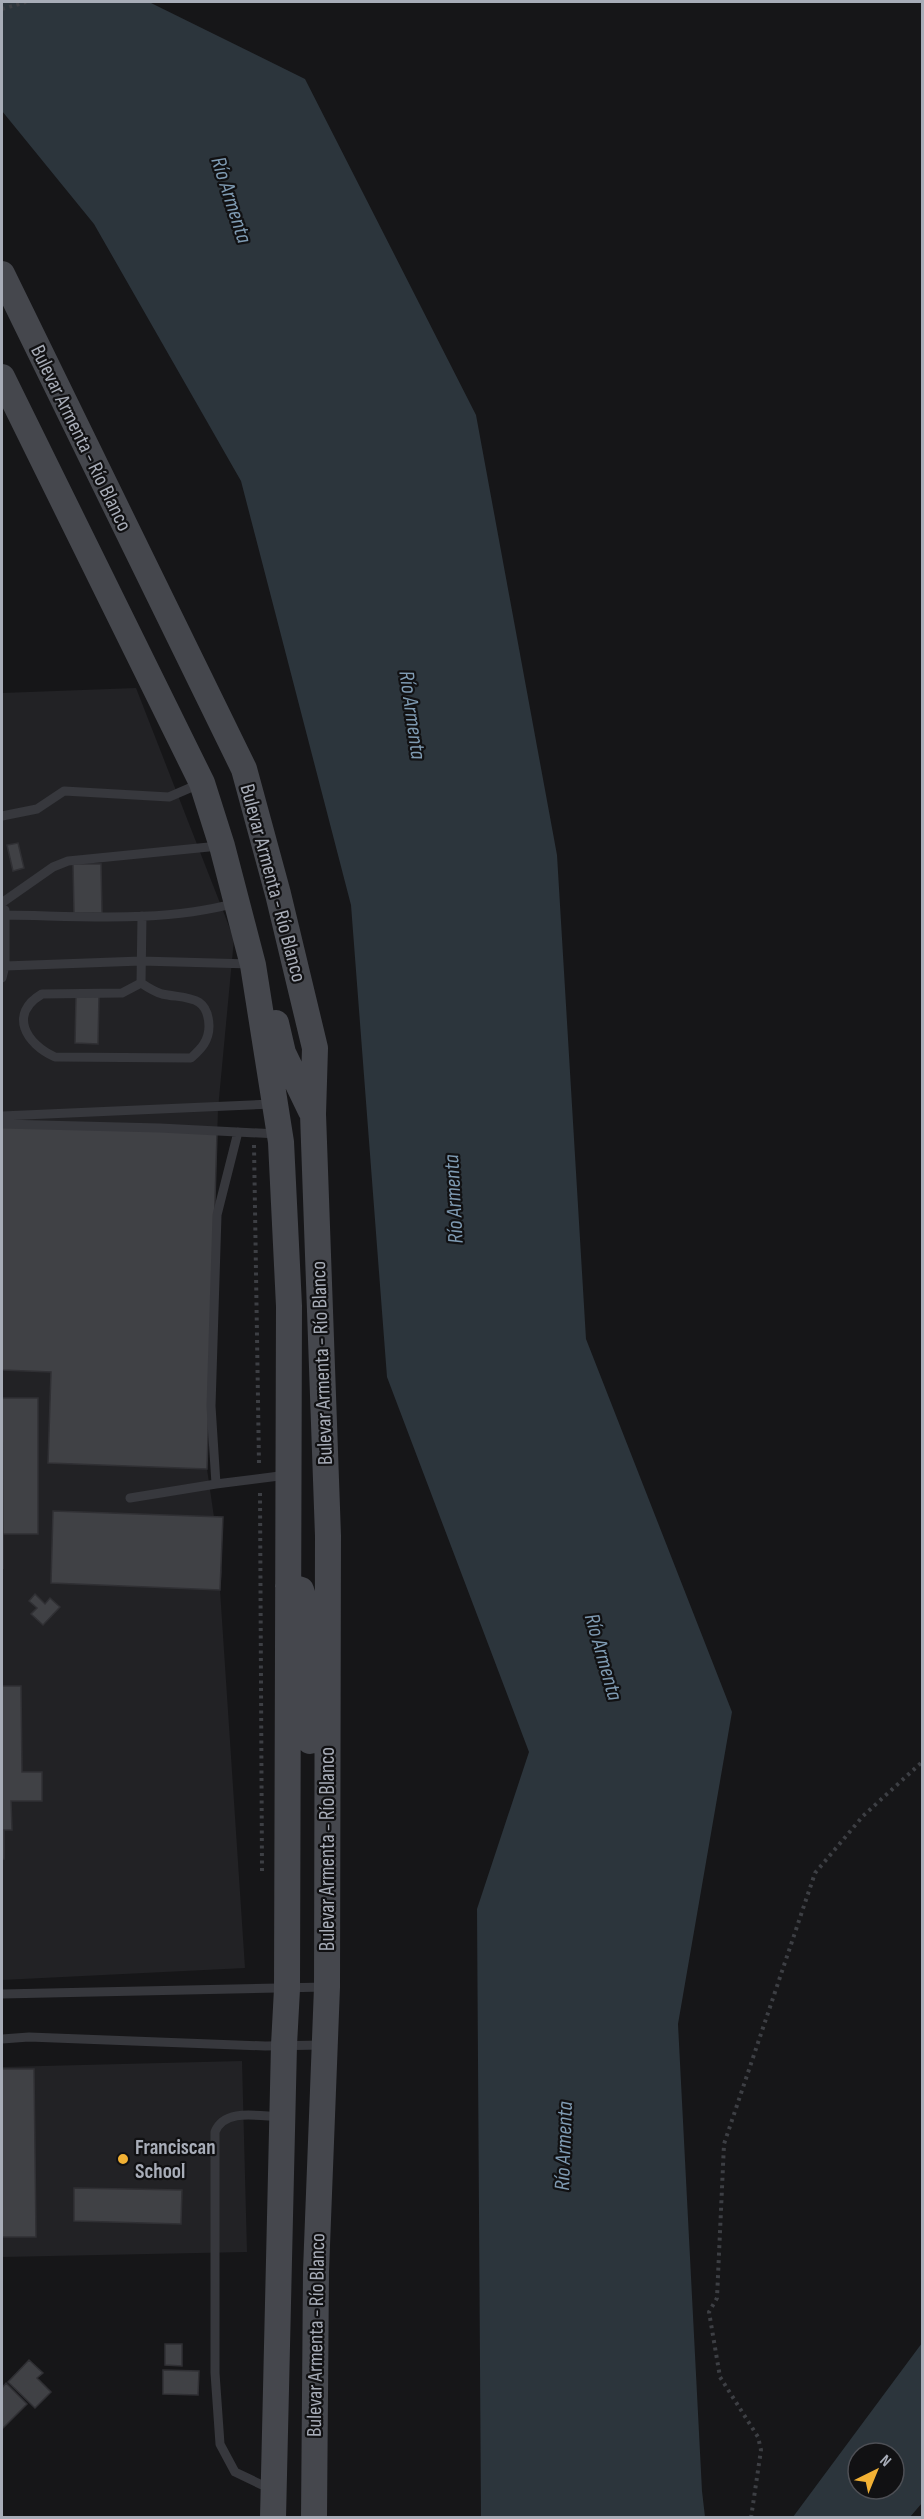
<svg xmlns="http://www.w3.org/2000/svg" width="924" height="2519" font-family="'Sofia Sans Condensed',sans-serif">
  <style>
    .built { fill: #222225 }
    .water { fill: #2c353c; fill-rule: evenodd }
    .building { fill: #404145; stroke: #303034; stroke-width: 1.5 }
    .lines { fill: none; stroke-linecap: round; stroke-linejoin: round }
    .path { stroke: #3d3f44; stroke-width: 4; stroke-dasharray: 3 4.5; stroke-linecap: butt }
    .lane { stroke: #37383d; stroke-width: 9 }
    .secondary { stroke: #45474d; stroke-width: 26 }
    .poi-dot { fill: #f2b134; stroke: #111113; stroke-width: 2 }
    .labels { text-anchor: middle; dominant-baseline: central; stroke-width: 4.5; stroke-linejoin: round; paint-order: stroke }
    .street-label { font-size: 21px; fill: #a8adb8; stroke: #111113 }
    .poi-label { font-size: 21px; font-weight: bold; fill: #a8adb8; stroke: #111113; text-anchor: start }
    .water-label { font-size: 22px; font-style: italic; fill: #7f9bb3; stroke: #111113 }
  </style>
  <rect width="100%" height="100%" fill="#161618"/>
  <path class="built" d="M136 688 234 939 218 1109 207 1469 222 1572 220 1590 245 1968 2 1980V693Z
    M242 2061 247 2252 2 2257V2067Z"/>
  <path class="water" d="M2 2H149L305 79 476 415 557 855 586 1339 732 1712 678 2024 702 2491 705 2517H481L477 1909 529 1752 387 1377 351 905 241 481 94 224 2 111Z
    M922 2343V2503L910 2517H793ZM858 2453H894V2489H858Z"/>
  <path class="building" d="M18 843 24 868 13 871 7 845Z
    M73 864H101L102 913H74Z
    M76 996H99L98 1044 75 1043Z
    M2 1125 217 1133 207 1469 48 1463 51 1372 2 1370Z
    M2 1398H38V1534H3V1569Z
    M53 1511 223 1517 220 1590 51 1583Z
    M35 1594 45 1604 50 1598 60 1607 43 1625 31 1614 37 1608 29 1601Z
    M2 1686H21L22 1772H42V1801H11L12 1830H4V1859H2Z
    M2 2069H34L36 2237H2Z
    M74 2188 182 2190 181 2224 74 2221Z
    M165 2344H182V2366L165 2365Z
    M29 2360 43 2373 37 2378 51 2392 35 2408 8 2382Z
    M163 2370 199 2371 198 2395 163 2394Z
    M6 2383 27 2404 2 2429V2388Z"/>
  <g class="lines">
    <path class="path" d="M2 9 26 2
      M254 1145 259 1464
      M260 1493 262 1872
      M751 2518 761 2450 758 2437 720 2377 709 2312 717 2298 724 2144 815 1873 863 1816 922 1762"/>
    <path class="lane" d="M2 816 37 809 64 791 169 797 199 784
      M3 902 53 867 68 861 219 846
      M6 915C82 916 162 923 236 903
      M5 966 141 961 251 964
      M2 978 5 966V910
      M141 983C147 987 155 992 162 994 186 999 208 994 209 1026 209 1041 201 1049 191 1058L55 1057C26 1044 8 1014 42 994L122 993Z
      M141 983 142 916
      M2 1116 273 1104
      M2 1124 160 1128 278 1134
      M238 1132 217 1215 211 1406 216 1484 287 1475
      M130 1498 216 1484
      M2 1994 326 1987
      M2 2039 29 2037 265 2046 323 2045
      M273 2484 262 2485 235 2472 220 2444 215 2373V2132C224 2108 258 2116 280 2117"/>
    <path class="secondary" d="M2 274 244 769 278 894 315 1048 313 1114 328 1536 327 1987 316 2271 314 2518
      M2 377 202 783 222 846 253 965 281 1142 289 1306 287 1989 284 2045 273 2518
      M276 1023 283 1053 311 1111
      M288 1586 301 1590 309 1617 310 1741"/>
  </g>
  <circle class="poi-dot" cx="123" cy="2159" r="6"/>
  <g class="labels">
    <g class="street-label">
      <text transform="translate(81 438) rotate(64)">Bulevar Armenta - Río Blanco</text>
      <text transform="translate(273 883) rotate(75)">Bulevar Armenta - Río Blanco</text>
      <text transform="translate(322 1363) rotate(-92)">Bulevar Armenta - Río Blanco</text>
      <text transform="translate(327 1849) rotate(-90)">Bulevar Armenta - Río Blanco</text>
      <text transform="translate(316 2335) rotate(-89)">Bulevar Armenta - Río Blanco</text>
    </g>
    <g class="poi-label">
      <text x="135" y="2147">Franciscan<tspan x="135" dy="24">School</tspan></text>
    </g>
    <g class="water-label">
      <text transform="translate(231 200) rotate(72)">Río Armenta</text>
      <text transform="translate(412 715) rotate(82)">Río Armenta</text>
      <text transform="translate(454 1199) rotate(-93)">Río Armenta</text>
      <text transform="translate(603 1657) rotate(74)">Río Armenta</text>
      <text transform="translate(564 2146) rotate(-88)">Río Armenta</text>
    </g>
  </g>
  <rect width="924" height="2519" fill="none" stroke="#a8adb8" stroke-width="6"/>
  <g transform="translate(876 2471) rotate(43)"><circle r="28" fill="#111113" stroke="#4d4f55" stroke-width="1.5"/>
  <path d="M0-4.5L10 22L0 15L-10 22Z" fill="#f2b134"/>
  <text y="-9" font-size="16" font-weight="bold" text-anchor="middle" fill="#a8adb8">N</text>
  </g>
</svg>
